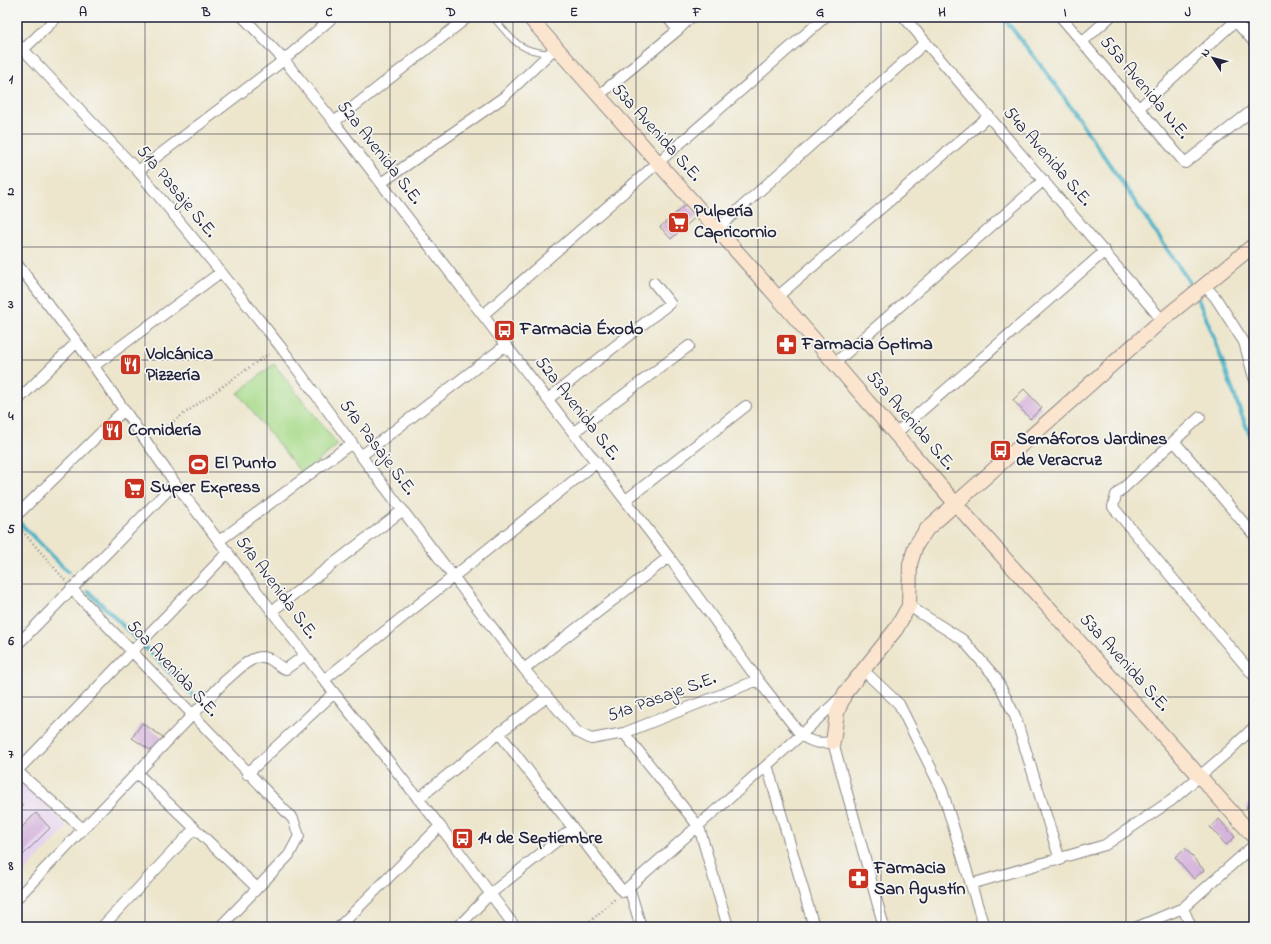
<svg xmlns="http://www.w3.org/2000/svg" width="1271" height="944" font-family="'Indie Flower',sans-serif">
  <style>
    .built { fill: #e6d3f0 }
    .green { fill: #a8db8a; stroke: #657e62 }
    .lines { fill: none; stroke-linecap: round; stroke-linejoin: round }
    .stream { stroke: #48b2c6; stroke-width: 4 }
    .building { fill: #d6b5dd }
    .lane-casing { stroke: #888484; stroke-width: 7 }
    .street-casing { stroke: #888484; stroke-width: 12 }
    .secondary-casing { stroke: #888484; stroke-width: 16 }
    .path { stroke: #888484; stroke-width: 2.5; stroke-dasharray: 1 3; stroke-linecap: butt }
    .lane { stroke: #fff; stroke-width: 5 }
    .street { stroke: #fff; stroke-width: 10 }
    .secondary { stroke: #fbe5cf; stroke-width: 14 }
    .grid { fill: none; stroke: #22223b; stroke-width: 1; stroke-opacity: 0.55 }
    .labels { text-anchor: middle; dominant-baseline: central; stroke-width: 3.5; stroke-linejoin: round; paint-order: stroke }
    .street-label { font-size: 18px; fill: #22223b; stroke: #f6f6f2 }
    .poi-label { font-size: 18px; font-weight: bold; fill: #22223b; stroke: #f6f6f2; text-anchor: start }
    .neatline { fill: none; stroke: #22223b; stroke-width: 1.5 }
    .grid-label { font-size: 13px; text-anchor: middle; font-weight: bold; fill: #22223b }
  </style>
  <rect width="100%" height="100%" fill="#f6f6f2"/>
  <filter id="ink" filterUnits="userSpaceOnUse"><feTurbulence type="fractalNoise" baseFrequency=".025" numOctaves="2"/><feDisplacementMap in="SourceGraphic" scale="8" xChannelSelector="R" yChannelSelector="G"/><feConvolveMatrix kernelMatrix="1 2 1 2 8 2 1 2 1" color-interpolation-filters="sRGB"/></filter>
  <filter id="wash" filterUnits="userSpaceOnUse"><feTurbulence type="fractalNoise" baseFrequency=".012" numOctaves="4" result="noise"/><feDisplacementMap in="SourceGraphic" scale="16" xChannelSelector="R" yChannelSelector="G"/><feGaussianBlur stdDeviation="0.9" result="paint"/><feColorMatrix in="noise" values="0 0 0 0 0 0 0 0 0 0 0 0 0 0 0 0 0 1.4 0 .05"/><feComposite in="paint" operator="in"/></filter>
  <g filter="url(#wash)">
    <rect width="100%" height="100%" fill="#ede6cd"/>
    <path class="built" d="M17 777 68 827 17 879Z"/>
    <path class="green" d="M274 364 338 445 302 474 238 393Z"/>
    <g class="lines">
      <path class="stream" d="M1003 17 1053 81 1188 280C1217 332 1229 391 1254 444
        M20 523 68 572
        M88 591 196 698"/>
    </g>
    <g id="blocks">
      <path class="building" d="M686 204 697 216 671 239 660 227Z
        M1024 389 1042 408 1030 419 1013 400Z
        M142 723 163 737 153 752 132 738Z
        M17 799 23 805 17 812Z
        M1254 800V816L1246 807Z
        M36 813 50 828 17 861V832Z
        M1219 819 1235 837 1226 845 1210 827Z
        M1185 848 1204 870 1194 879 1175 857Z"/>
    </g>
  </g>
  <g filter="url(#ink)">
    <use href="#blocks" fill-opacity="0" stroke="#888484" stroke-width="1"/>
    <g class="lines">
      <defs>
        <path id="lane" d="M493 17C512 39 518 52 550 53"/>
        <path id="street" d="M243 17 284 60 334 122 669 557 758 680 801 735C812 743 820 744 833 742L884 927
          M667 17 678 30
          M904 17 1162 320
          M1061 17 1185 163 1254 109
          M1235 21 1254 42
          M1082 42 1110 17
          M17 43 138 171 221 272 280 346 361 456 524 669 577 732 591 739 624 733 758 680
          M24 49 57 17
          M598 96 678 30 691 17
          M1139 108 1240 17
          M334 122 468 17
          M138 171 284 60 333 17
          M381 183 504 97 550 53
          M717 229 926 42
          M17 264 77 342 175 483 324 680 440 826 515 927
          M1204 285 1215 297 1244 342 1254 378
          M777 297 989 116
          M483 315 825 17
          M835 363 1044 180
          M94 366 221 272
          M548 399 670 303 654 283
          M17 401 77 342
          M1200 417 1116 495 1113 507 1254 676
          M574 432 689 346
          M895 434 1105 251
          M1174 441 1254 535
          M361 456 506 345
          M626 500 746 406
          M17 515 124 410
          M219 541 352 443
          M71 588 293 819 299 836 289 855 220 927
          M909 606 963 640 996 678 1015 716 1060 860
          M272 611 403 510
          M17 645 175 483
          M524 669 669 557
          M862 669 899 704 942 790 984 927
          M324 680 597 462
          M499 733 623 892 801 735 842 696
          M624 733 699 827 728 927
          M767 765 814 927
          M17 771 228 552
          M17 771 83 829
          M137 773 257 888
          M247 774 334 693
          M418 799 499 733 547 697
          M971 884 1105 845 1172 800 1230 750 1254 727
          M629 887 641 927
          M17 898 225 681C235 673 253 652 267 658 274 660 278 667 286 669L305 655
          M1183 908 1191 927
          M102 927 194 829
          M339 927 440 826
          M458 927 490 894 573 828
          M1137 927 1183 908 1254 845"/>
        <path id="secondary" d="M529 17 786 307 955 503 1254 837
          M833 742 837 713 845 693 896 629 909 606 910 564 916 545 927 529 1162 320 1254 245"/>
      </defs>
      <use href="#lane" class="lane-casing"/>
      <use href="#street" class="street-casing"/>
      <use href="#secondary" class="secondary-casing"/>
      <path class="path" d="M154 435 271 352
        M17 525 65 580
        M584 927 616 898"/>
      <use href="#lane" class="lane"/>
      <use href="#street" class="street"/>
      <use href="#secondary" class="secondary"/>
    </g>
  </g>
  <path class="grid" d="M145 17V927M267 17V927M390 17V927M513 17V927M636 17V927M758 17V927M881 17V927M1004 17V927M1126 17V927M17 134H1254M17 247H1254M17 360H1254M17 472H1254M17 584H1254M17 697H1254M17 810H1254"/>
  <defs>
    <symbol id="supermarket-square" viewBox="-11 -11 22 22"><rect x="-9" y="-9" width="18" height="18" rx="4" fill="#c8321e" stroke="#f6f6f2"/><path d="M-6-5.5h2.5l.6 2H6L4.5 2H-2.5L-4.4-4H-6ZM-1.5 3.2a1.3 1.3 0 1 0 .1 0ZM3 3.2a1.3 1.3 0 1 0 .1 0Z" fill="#fff"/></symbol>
    <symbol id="bus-square" viewBox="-11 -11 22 22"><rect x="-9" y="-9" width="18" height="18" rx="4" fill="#c8321e" stroke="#f6f6f2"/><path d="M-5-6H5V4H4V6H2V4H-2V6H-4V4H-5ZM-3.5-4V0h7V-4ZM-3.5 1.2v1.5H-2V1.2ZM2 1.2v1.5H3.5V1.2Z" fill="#fff"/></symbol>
    <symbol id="pharmacy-square" viewBox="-11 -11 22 22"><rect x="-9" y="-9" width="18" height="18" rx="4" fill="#c8321e" stroke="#f6f6f2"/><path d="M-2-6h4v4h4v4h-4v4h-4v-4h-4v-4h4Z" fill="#fff"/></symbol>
    <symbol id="restaurant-square" viewBox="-11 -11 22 22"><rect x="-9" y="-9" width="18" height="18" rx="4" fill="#c8321e" stroke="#f6f6f2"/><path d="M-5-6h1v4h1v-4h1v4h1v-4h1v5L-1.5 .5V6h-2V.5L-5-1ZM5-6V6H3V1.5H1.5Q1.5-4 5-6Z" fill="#fff"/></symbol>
    <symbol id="stadium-square" viewBox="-11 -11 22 22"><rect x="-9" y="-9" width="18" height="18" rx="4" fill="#c8321e" stroke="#f6f6f2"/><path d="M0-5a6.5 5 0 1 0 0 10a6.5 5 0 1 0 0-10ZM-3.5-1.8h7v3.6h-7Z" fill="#fff"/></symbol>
  </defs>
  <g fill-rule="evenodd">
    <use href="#supermarket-square" x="666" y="210" width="25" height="25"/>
    <use href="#bus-square" x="492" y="318" width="25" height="25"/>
    <use href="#pharmacy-square" x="774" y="332" width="25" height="25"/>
    <use href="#restaurant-square" x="118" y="352" width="25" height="25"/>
    <use href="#restaurant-square" x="100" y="418" width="25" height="25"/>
    <use href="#bus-square" x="988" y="438" width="25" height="25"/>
    <use href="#stadium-square" x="186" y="452" width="25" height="25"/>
    <use href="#supermarket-square" x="122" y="476" width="25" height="25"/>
    <use href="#bus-square" x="450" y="826" width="25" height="25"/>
    <use href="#pharmacy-square" x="846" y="866" width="25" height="25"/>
  </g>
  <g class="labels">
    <g class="street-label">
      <text transform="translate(1144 88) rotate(50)">55a Avenida N.E.</text>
      <text transform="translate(656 133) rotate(48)">53a Avenida S.E.</text>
      <text transform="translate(379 153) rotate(52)">52a Avenida S.E.</text>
      <text transform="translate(1047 157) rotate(49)">54a Avenida S.E.</text>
      <text transform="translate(176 192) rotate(50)">51a Pasaje S.E.</text>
      <text transform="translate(577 409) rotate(52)">52a Avenida S.E.</text>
      <text transform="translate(910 421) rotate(49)">53a Avenida S.E.</text>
      <text transform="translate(377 448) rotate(53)">51a Pasaje S.E.</text>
      <text transform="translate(276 588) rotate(53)">51a Avenida S.E.</text>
      <text transform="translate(1124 663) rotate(48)">53a Avenida S.E.</text>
      <text transform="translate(172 669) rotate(47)">50a Avenida S.E.</text>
      <text transform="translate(662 698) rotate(-20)">51a Pasaje S.E.</text>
    </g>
    <g class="poi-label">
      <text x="694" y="212">Pulpería<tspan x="694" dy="21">Capricornio</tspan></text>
      <text x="520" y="330">Farmacia Éxodo</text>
      <text x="802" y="345">Farmacia Óptima</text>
      <text x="146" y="355">Volcánica<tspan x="146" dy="21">Pizzería</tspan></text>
      <text x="128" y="431">Comidería</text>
      <text x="1016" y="440">Semáforos Jardines<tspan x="1016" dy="21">de Veracruz</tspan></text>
      <text x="214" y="464">El Punto</text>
      <text x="150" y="488">Super Express</text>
      <text x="478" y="839">14 de Septiembre</text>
      <text x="874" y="869">Farmacia<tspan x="874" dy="21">San Agustín</tspan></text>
    </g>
  </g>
  <rect width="1271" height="944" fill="none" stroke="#f6f6f2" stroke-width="44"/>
  <g transform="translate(1213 58) rotate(306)" stroke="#f6f6f2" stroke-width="3" paint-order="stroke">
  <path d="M0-3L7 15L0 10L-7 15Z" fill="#22223b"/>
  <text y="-6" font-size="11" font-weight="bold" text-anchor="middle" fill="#22223b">N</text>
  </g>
  <rect x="22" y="22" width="1227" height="900" class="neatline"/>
  <g class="grid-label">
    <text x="83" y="16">A</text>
    <text x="206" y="16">B</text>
    <text x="329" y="16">C</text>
    <text x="451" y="16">D</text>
    <text x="574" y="16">E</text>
    <text x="697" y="16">F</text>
    <text x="820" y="16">G</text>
    <text x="942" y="16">H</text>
    <text x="1065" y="16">I</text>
    <text x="1188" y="16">J</text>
    <text x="11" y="83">1</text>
    <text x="11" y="195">2</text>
    <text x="11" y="308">3</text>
    <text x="11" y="420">4</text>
    <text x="11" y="533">5</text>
    <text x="11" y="645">6</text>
    <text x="11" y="758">7</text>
    <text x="11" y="870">8</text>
  </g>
</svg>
